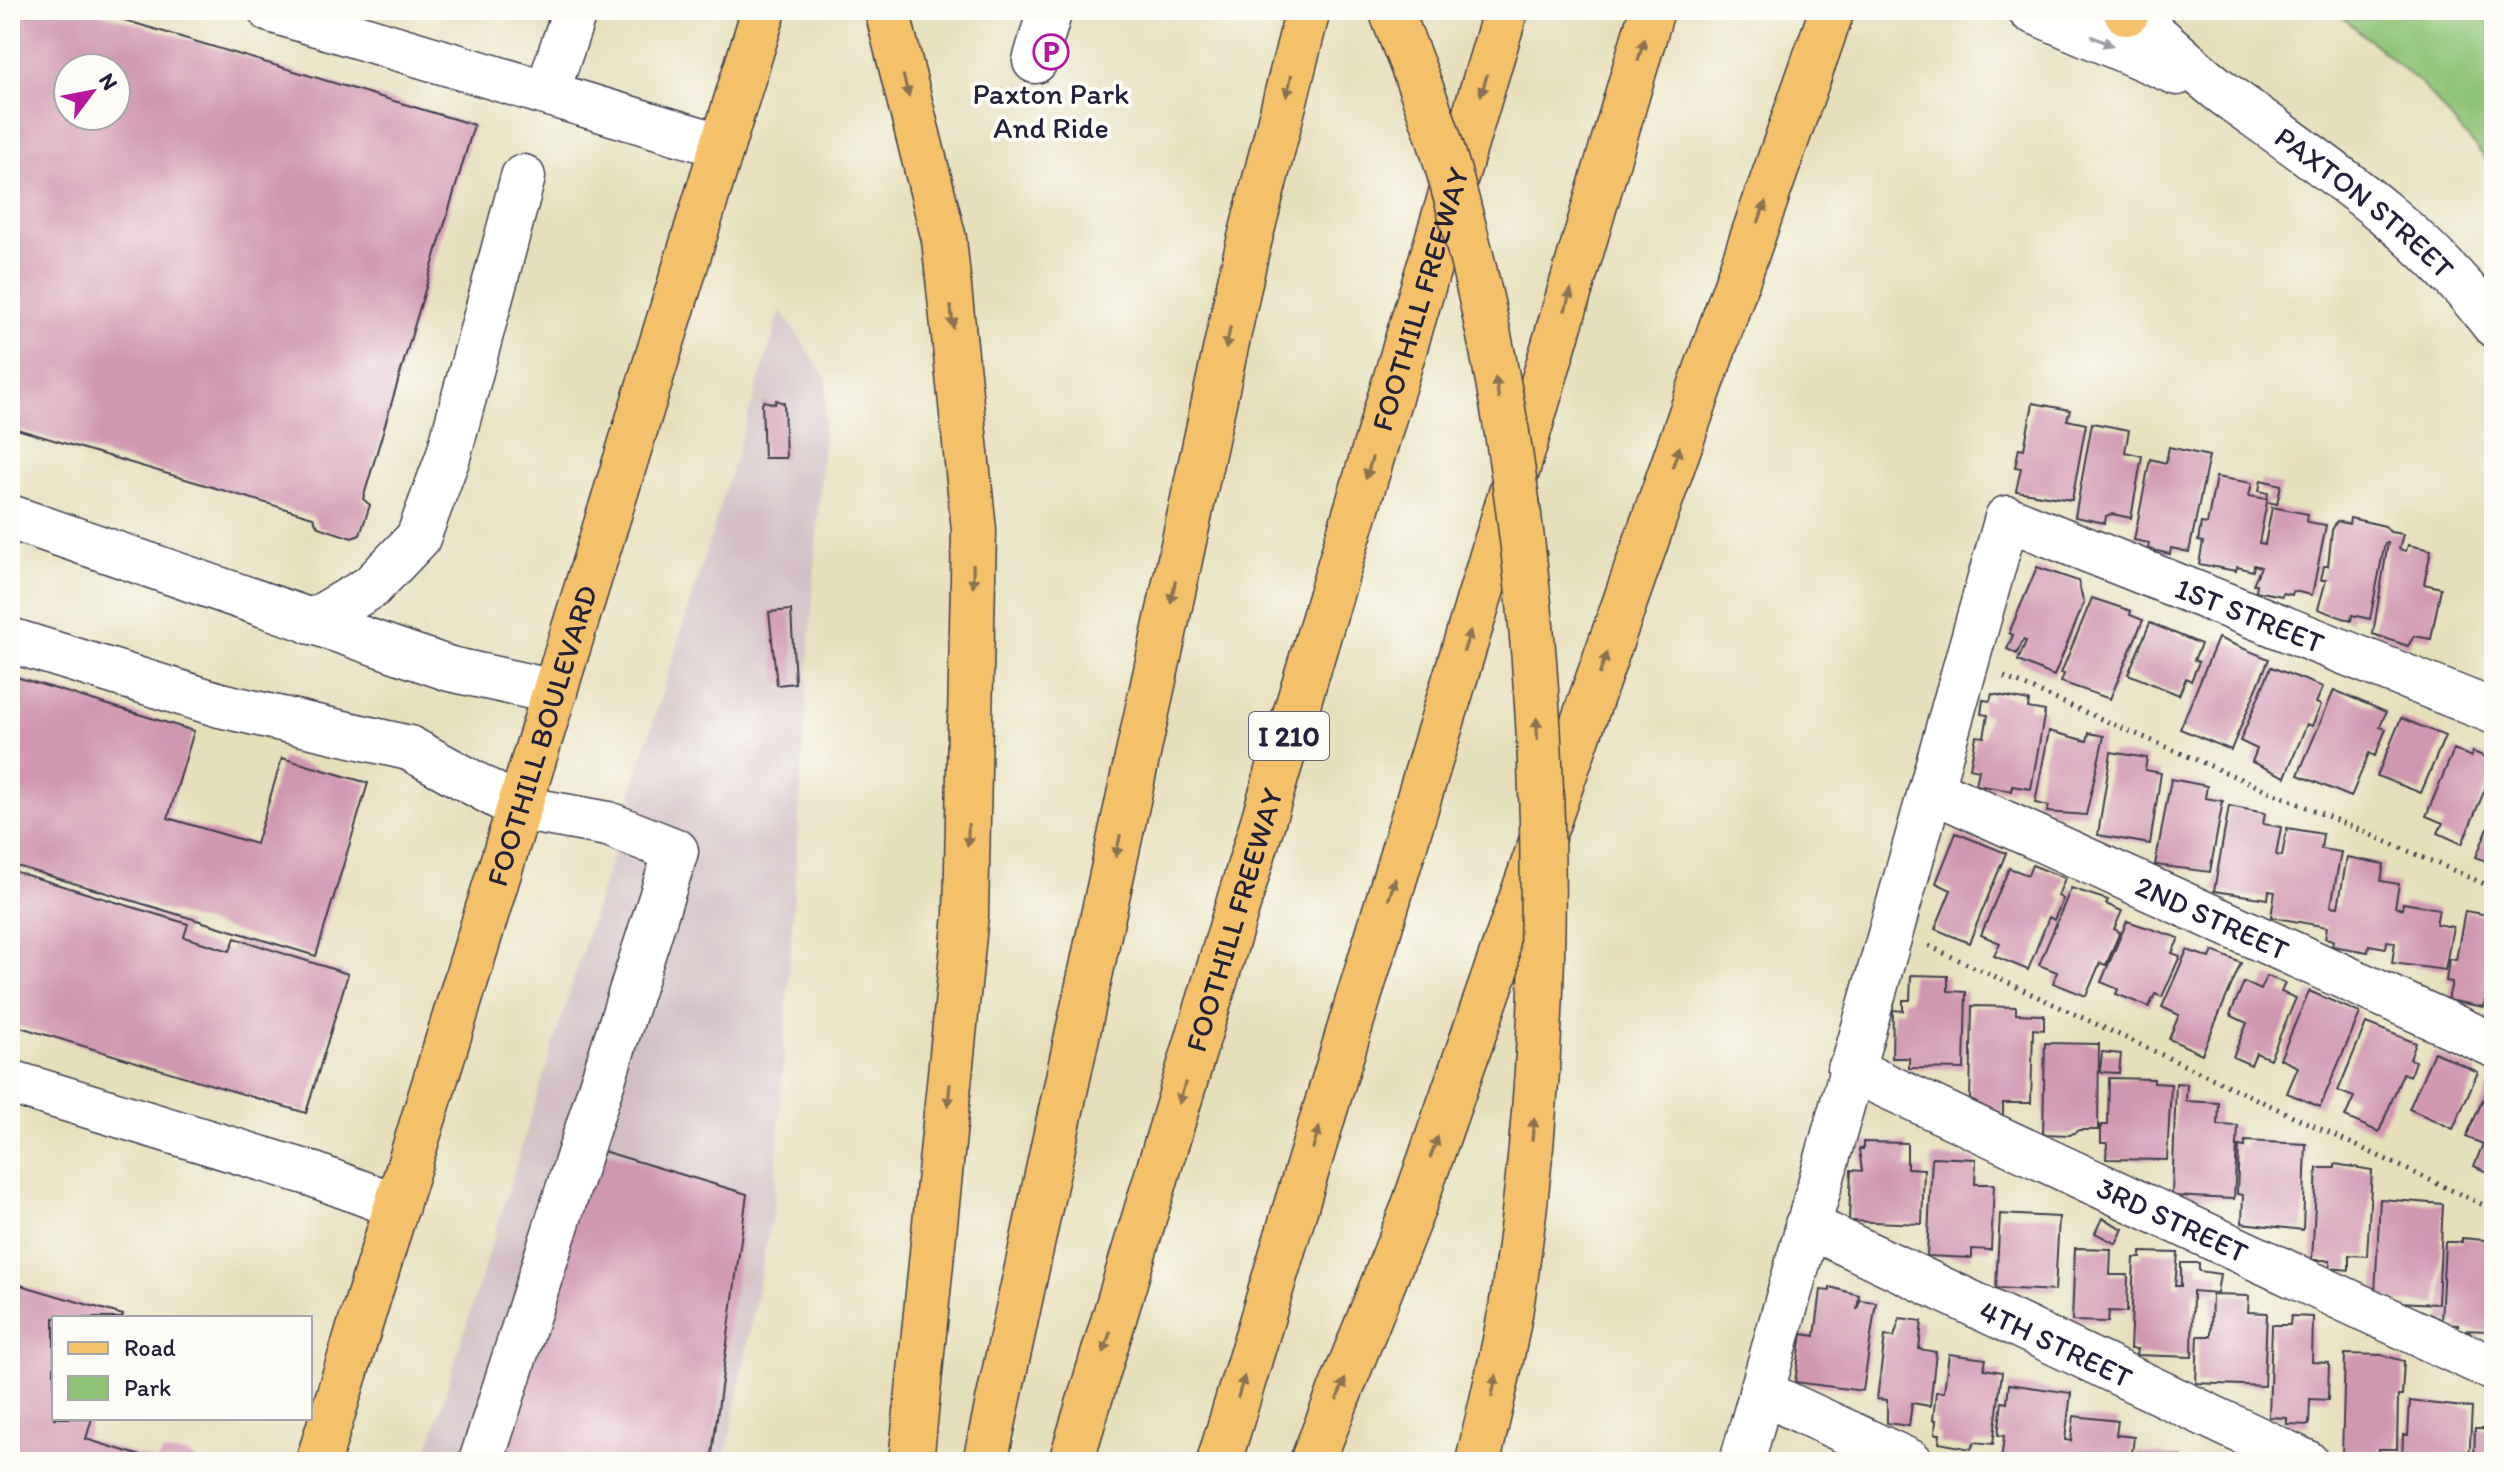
<svg xmlns="http://www.w3.org/2000/svg" width="2504" height="1472" font-family="Itim,sans-serif">
  <style>
    .industrial { fill: #d2bec3 }
    .green { fill: #8dc375; stroke: #587258; stroke-width: 2 }
    .building { fill: #d097b0; fill-rule: evenodd }
    .lines { fill: none; stroke-linecap: round; stroke-linejoin: round }
    .minor-casing { stroke: #3f3e4e; stroke-width: 47 }
    .major-casing { stroke: #3f3e4e; stroke-width: 47 }
    .highway-casing { stroke: #3f3e4e; stroke-width: 47 }
    .path { stroke: #3f3e4e; stroke-width: 5; stroke-dasharray: 2 6; stroke-linecap: butt }
    .minor { stroke: #fff; stroke-width: 44 }
    .major { stroke: #f4c16b; stroke-width: 44 }
    .highway { stroke: #f4c16b; stroke-width: 44 }
    .highway-bridge-casing { stroke: #3f3e4e; stroke-width: 47; stroke-linecap: butt }
    .highway-bridge { stroke: #f4c16b; stroke-width: 44 }
    .oneway { fill: #9c9ca7 }
    .oneway2 { fill: #8b7253 }
    .labels { text-anchor: middle; dominant-baseline: central; stroke-width: 8; stroke-linejoin: round; paint-order: stroke }
    .shield { fill: #fdfcf7; stroke: #646373; stroke-width: 2 }
    .shield-label { font-size: 28px; font-weight: bold; fill: #22223b }
    .poi-label { font-size: 30px; fill: #22223b; stroke: #fdfcf7 }
    .street-label { font-size: 30px; fill: #22223b; stroke: #fdfcf7 }
  </style>
  <rect width="100%" height="100%" fill="#fdfcf7"/>
  <filter id="ink" filterUnits="userSpaceOnUse"><feTurbulence type="fractalNoise" baseFrequency=".0125" numOctaves="2"/><feDisplacementMap in="SourceGraphic" scale="16" xChannelSelector="R" yChannelSelector="G"/><feConvolveMatrix kernelMatrix="1 2 1 2 8 2 1 2 1" color-interpolation-filters="sRGB"/></filter>
  <filter id="wash" filterUnits="userSpaceOnUse"><feTurbulence type="fractalNoise" baseFrequency=".006" numOctaves="4" result="noise"/><feDisplacementMap in="SourceGraphic" scale="32" xChannelSelector="R" yChannelSelector="G"/><feGaussianBlur stdDeviation="1.8" result="paint"/><feColorMatrix in="noise" values="0 0 0 0 0 0 0 0 0 0 0 0 0 0 0 0 0 1.4 0 .05"/><feComposite in="paint" operator="in"/></filter>
  <g filter="url(#wash)">
    <rect width="100%" height="100%" fill="#e6dfbb"/>
    <path class="industrial" d="M781 310 827 380 774 1204 725 1462H424Z"/>
    <path class="green" d="M2334 10H2494V168L2420 83Z"/>
    <g id="blocks">
      <path class="building" d="M10 10H91L474 125 363 499 370 505 360 535 352 538 318 527 313 517 10 427ZM68 68H116V116H68Z
        M776 400 784 403 786 458H764L762 404 764 401 775 404Z
        M2033 403 2070 410 2067 420 2086 424 2072 500 2016 491 2021 468 2015 467 2019 448 2024 449Z
        M2092 423 2129 430 2125 452 2142 456 2131 518 2112 514 2106 516 2105 523 2075 517Z
        M2169 447 2209 456 2189 552 2171 548 2170 554 2148 549 2149 543 2134 540 2150 459 2166 463Z
        M2216 477 2252 483 2249 496 2267 499 2268 493 2259 491 2261 480 2281 485 2277 504 2267 502 2259 543 2265 544 2272 507 2308 514 2307 522 2326 525 2312 595 2293 591 2292 595 2283 593 2282 596 2256 591 2257 584H2253L2261 567 2254 565 2253 571 2237 567 2236 571 2199 564 2203 542 2198 541 2201 523 2207 524Z
        M2350 518 2385 526 2390 532 2403 534 2399 549 2406 551 2408 545 2431 550 2424 584 2441 588 2431 639 2414 636 2408 646 2373 634 2388 543H2385L2370 619 2352 615 2351 621 2318 609 2326 580H2321L2324 566H2328L2332 530 2337 521 2349 524Z
        M2037 567 2078 581 2084 603 2054 676 2018 661 2026 641 2023 640 2017 654 2007 649 2013 635 2009 633Z
        M2092 598 2131 611 2130 615 2143 620 2110 699 2061 682 2064 674 2061 673Z
        M791 610 795 683 777 685 769 612Z
        M2150 623 2201 644 2194 660 2199 662 2191 681 2186 678 2179 695 2128 674Z
        M2218 638 2269 659 2231 750 2180 729Z
        M2271 667 2323 687 2316 703 2321 705 2312 726 2307 724 2285 777 2252 762 2257 749 2240 741Z
        M10 675 194 731 168 818 256 844 282 758 368 783 316 956 10 864Z
        M2334 690 2386 712 2380 727 2386 729 2375 756 2369 753 2351 797 2298 775Z
        M1992 694 2029 701 2028 708 2045 711 2031 789 2012 786V791L1976 785 1979 770 1970 768 1976 736 1984 737 1988 715 1981 714 1983 700 1990 701Z
        M2401 718 2445 736 2421 793 2377 776Z
        M2049 731 2087 741 2089 733 2104 736 2086 815 2047 812 2049 806 2035 803Z
        M2454 749 2471 757 2473 752 2494 760V768L2462 844 2438 833 2443 823 2426 816Z
        M2111 752 2147 758 2145 770 2161 773 2150 844 2098 835Z
        M2171 779 2207 786 2205 798 2223 801 2210 872 2155 865Z
        M2229 806 2265 813 2263 824 2281 827 2276 855 2282 856 2287 828 2323 834 2321 849 2341 852 2331 906 2338 907 2347 857 2384 864 2381 881 2399 884 2395 907 2402 909 2403 903 2439 909 2436 924 2453 927 2445 970 2392 963 2395 942 2387 941 2386 948 2369 945 2368 952 2332 946 2333 940 2325 938 2327 927 2271 917 2275 892 2269 891 2268 899 2214 891Z
        M2494 813V864L2476 857Z
        M1956 833 2006 853 1969 943 1935 929 1951 890 1936 883Z
        M2032 865 2065 878 2058 896 2063 899 2054 920 2049 917 2028 970 1994 956 2000 943 1981 935 2009 868 2028 875Z
        M10 870 188 924 184 937 230 951 235 938 348 974 306 1113 10 1024Z
        M2071 888 2108 900 2106 904 2122 911 2114 929 2120 932 2106 965 2100 963 2086 996 2053 983 2057 972 2039 965Z
        M2465 911 2494 916V999L2486 997 2484 1007 2448 1000 2452 982 2446 981 2449 959 2456 960Z
        M2127 921 2179 938 2172 953 2180 956 2162 997 2155 994 2149 1007 2116 994 2118 989 2101 982Z
        M2187 950 2210 958 2213 951 2241 963 2202 1054 2169 1039 2179 1015 2162 1007Z
        M1911 975 1948 976V991L1966 992 1964 1069 1909 1068V1058H1892L1893 1010 1903 1011V1000H1910Z
        M2267 976 2285 983 2281 992 2296 998 2270 1059 2256 1053 2251 1065 2233 1057 2247 1023 2230 1015 2244 982 2261 990Z
        M2309 991 2360 1013 2320 1107 2287 1093 2298 1067 2280 1059Z
        M1972 1006 2016 1007V1014L2044 1015V1030L2033 1029 2031 1103H2003V1116L1970 1100Z
        M2366 1023 2416 1043 2410 1059 2415 1061 2410 1076 2403 1073 2379 1132 2345 1117 2354 1097 2338 1091Z
        M2045 1043 2099 1044 2098 1130H2079L2070 1135 2043 1134Z
        M2102 1052 2121 1054 2119 1073 2100 1072Z
        M2434 1052 2478 1072 2453 1129 2409 1109Z
        M2109 1078 2154 1079V1083L2171 1084 2167 1160 2106 1159 2107 1143H2101V1125H2108Z
        M2176 1083 2187 1084 2186 1101 2219 1103 2218 1125 2238 1126 2234 1199 2172 1196Z
        M2489 1086 2494 1088V1172L2491 1174 2474 1166 2483 1144 2466 1137Z
        M2245 1141 2306 1144 2303 1230 2242 1223 2243 1195 2237 1194 2239 1146 2245 1147Z
        M1863 1142 1907 1143V1168L1924 1169 1922 1224 1849 1221 1851 1170 1862 1171 1859 1149H1863Z
        M596 1149 747 1194 711 1462H501Z
        M1932 1157 1976 1159 1975 1184H1994L1991 1250 1972 1249V1258L1927 1256Z
        M2335 1164 2372 1170 2367 1256 2349 1255V1270L2330 1268V1260H2312L2317 1168H2335Z
        M2380 1199 2443 1204 2438 1304 2398 1302 2375 1294Z
        M2000 1214 2059 1217 2055 1291 1996 1288Z
        M2102 1218 2123 1229 2116 1244 2095 1233Z
        M2462 1238 2494 1241V1323H2491L2490 1331 2458 1330V1324L2441 1323 2445 1242H2462Z
        M2075 1248 2111 1249 2110 1275H2128L2127 1312 2109 1311 2108 1322 2072 1321Z
        M2141 1252 2178 1253 2175 1286H2181V1263H2199V1271L2220 1274 2217 1293 2193 1291 2192 1357 2136 1355 2137 1349H2130L2134 1258H2141Z
        M10 1282 123 1315 122 1318H54V1418H92L86 1439 157 1461 163 1452 187 1454 200 1462H10Z
        M1830 1287 1859 1295 1857 1310 1860 1300 1876 1302 1863 1391 1795 1382 1802 1334 1815 1336 1821 1290 1830 1291Z
        M2212 1295 2249 1296 2248 1312 2267 1313 2264 1386 2196 1383 2198 1336H2211Z
        M2291 1316 2313 1317 2312 1362 2329 1363 2328 1400 2310 1399 2309 1425 2287 1424V1418L2269 1417 2272 1325H2290Z
        M1900 1318 1922 1321 1919 1349 1936 1352 1930 1406 1912 1403 1909 1426 1887 1423V1400L1877 1399 1885 1336 1894 1337Z
        M1949 1354 1986 1359 1984 1369 2002 1372 1993 1444 1975 1442 1971 1449 1939 1443 1940 1434H1935L1936 1420H1933L1936 1392H1944Z
        M2345 1354 2382 1355 2404 1361 2402 1396H2398L2397 1449H2379L2378 1458 2342 1457Z
        M2009 1384 2071 1393 2065 1440 2071 1441 2074 1416 2118 1421 2116 1435 2134 1437 2131 1462H2001L2004 1436 1998 1435 2002 1402 2007 1403Z
        M2410 1401 2472 1408 2469 1462H2402L2403 1435H2408Z
        M2475 1429H2494V1462H2474Z
        M2138 1452 2181 1457V1462H2136Z"/>
    </g>
  </g>
  <g filter="url(#ink)">
    <use href="#blocks" fill-opacity="0" stroke="#3f3e4e" stroke-width="2"/>
    <g class="lines">
      <defs>
        <g id="minor">
          <path d="M270 10 722 146"/>
          <path d="M2030 10 2177 73"/>
          <path id="s1" d="M2122 10C2160 34 2190 69 2226 95 2323 165 2421 229 2494 325"/>
          <path d="M1035 61 1050 10"/>
          <path d="M547 93 575 10"/>
          <path d="M10 517 450 669 555 692"/>
          <path d="M311 622 371 587 418 538 448 457 523 177"/>
          <path d="M10 640 220 705 409 748 519 808 608 824 676 851 481 1462"/>
          <path id="s2" d="M1932 790 2494 1045"/>
          <path id="s3" d="M1850 1069 2494 1369"/>
          <path d="M10 1082 309 1173 397 1206"/>
          <path id="s4" d="M1807 1225 2306 1462"/>
          <path d="M1761 1392 1911 1462"/>
          <path id="s5" d="M1742 1462 2007 518 2492 711"/>
        </g>
        <g id="major">
          <path id="s6" d="M318 1462 764 10"/>
        </g>
        <g id="highway">
          <path d="M887 10 944 239 974 530 966 915 911 1462"/>
          <path d="M2125 10 2127 13"/>
          <path d="M985 1462 1246 254 1308 10"/>
          <path id="s7" d="M1071 1462 1506 10"/>
          <path d="M1219 1462 1506 509 1652 10"/>
          <path d="M1312 1462 1412 1211 1832 10"/>
        </g>
      </defs>
      <use href="#minor" class="minor-casing"/>
      <use href="#major" class="major-casing"/>
      <use href="#highway" class="highway-casing"/>
      <path class="path" d="M2004 677 2494 888
        M1929 946 2494 1210"/>
      <use href="#minor" class="minor"/>
      <use href="#major" class="major"/>
      <use href="#highway" class="highway"/>
      <defs>
        <path id="highway-bridge" d="M1391 10C1407 54 1426 97 1440 142 1548 497 1568 929 1513 1295 1505 1351 1490 1407 1478 1462"/>
      </defs>
      <use href="#highway-bridge" class="highway-bridge-casing"/>
      <use href="#highway-bridge" class="highway-bridge"/>
    </g>
    <defs><path id="oneway-solid" d="M-6-.8H1V-3.2L6.5 0L1 3.2V.8H-6Z" transform="scale(2)"/></defs>
    <use class="oneway" href="#oneway-solid" transform="translate(2102 41) rotate(23)"/>
    <g class="oneway2">
      <use href="#oneway-solid" transform="translate(1641 50) rotate(-74)"/>
      <use href="#oneway-solid" transform="translate(1484 85) rotate(107)"/>
      <use href="#oneway-solid" transform="translate(906 86) rotate(76)"/>
      <use href="#oneway-solid" transform="translate(1289 86) rotate(104)"/>
      <use href="#oneway-solid" transform="translate(1762 212) rotate(-71)"/>
      <use href="#oneway-solid" transform="translate(1568 300) rotate(-74)"/>
      <use href="#oneway-solid" transform="translate(952 317) rotate(84)"/>
      <use href="#oneway-solid" transform="translate(1228 338) rotate(102)"/>
      <use href="#oneway-solid" transform="translate(1497 388) rotate(-99)"/>
      <use href="#oneway-solid" transform="translate(1676 457) rotate(-71)"/>
      <use href="#oneway-solid" transform="translate(1369 468) rotate(107)"/>
      <use href="#oneway-solid" transform="translate(973 576) rotate(91)"/>
      <use href="#oneway-solid" transform="translate(1173 592) rotate(102)"/>
      <use href="#oneway-solid" transform="translate(1467 641) rotate(-73)"/>
      <use href="#oneway-solid" transform="translate(1603 664) rotate(-71)"/>
      <use href="#oneway-solid" transform="translate(1537 729) rotate(-92)"/>
      <use href="#oneway-solid" transform="translate(968 835) rotate(91)"/>
      <use href="#oneway-solid" transform="translate(1118 846) rotate(102)"/>
      <use href="#oneway-solid" transform="translate(1392 889) rotate(-73)"/>
      <use href="#oneway-solid" transform="translate(1182 1093) rotate(107)"/>
      <use href="#oneway-solid" transform="translate(949 1095) rotate(95)"/>
      <use href="#oneway-solid" transform="translate(1533 1129) rotate(-85)"/>
      <use href="#oneway-solid" transform="translate(1316 1138) rotate(-73)"/>
      <use href="#oneway-solid" transform="translate(1434 1147) rotate(-71)"/>
      <use href="#oneway-solid" transform="translate(1107 1342) rotate(107)"/>
      <use href="#oneway-solid" transform="translate(1494 1386) rotate(-78)"/>
      <use href="#oneway-solid" transform="translate(1241 1387) rotate(-73)"/>
      <use href="#oneway-solid" transform="translate(1341 1389) rotate(-68)"/>
    </g>
  </g>
  <defs>
    <symbol id="parking-ring" viewBox="-11 -11 22 22"><circle r="9.5" fill="#fdfcf7" stroke="#b5179e" stroke-width="1.5"/><path d="M-3.5-5.5H1a3.5 3.5 0 0 1 0 7H-1V5.5H-3.5ZM-1-3.4V-.6H.8a1.4 1.4 0 0 0 0-2.8Z" fill="#b5179e"/></symbol>
  </defs>
  <g fill-rule="evenodd">
    <use href="#parking-ring" x="1031" y="32" width="40" height="40"/>
  </g>
  <g class="labels">
    <rect class="shield" x="1249" y="712" width="80" height="48" rx="6"/>
    <g class="shield-label">
      <text x="1289" y="736">I 210</text>
    </g>
    <g class="poi-label">
      <text x="1051" y="93">Paxton Park<tspan x="1051" dy="34">And Ride</tspan></text>
    </g>
    <g class="street-label">
      <text stroke="none"><textPath href="#s1" startOffset="310">PAXTON STREET</textPath></text>
      <text stroke="none"><textPath href="#s7" startOffset="1214">FOOTHILL FREEWAY</textPath></text>
      <text stroke="none"><textPath href="#s5" startOffset="1242">1ST STREET</textPath></text>
      <text stroke="none"><textPath href="#s6" startOffset="760">FOOTHILL BOULEVARD</textPath></text>
      <text stroke="none"><textPath href="#s2" startOffset="308">2ND STREET</textPath></text>
      <text stroke="none"><textPath href="#s7" startOffset="566">FOOTHILL FREEWAY</textPath></text>
      <text stroke="none"><textPath href="#s3" startOffset="356">3RD STREET</textPath></text>
      <text stroke="none"><textPath href="#s4" startOffset="276">4TH STREET</textPath></text>
    </g>
  </g>
  <rect width="2504" height="1472" fill="none" stroke="#fdfcf7" stroke-width="40"/>
  <rect x="52" y="1316" width="260" height="104" fill="#fdfcf7" stroke="#a5a5ac" stroke-width="2"/>
  <rect x="68" y="1342" width="40" height="12" fill="#f4c16b" stroke="#a5a5ac" stroke-width="2"/>
  <text x="124" y="1356" font-size="24" fill="#22223b">Road</text>
  <rect x="68" y="1376" width="40" height="24" fill="#8dc375" stroke="#a5a5ac" stroke-width="2"/>
  <text x="124" y="1396" font-size="24" fill="#22223b">Park</text>
  <g transform="translate(92 92) rotate(58)"><circle r="38" fill="#fdfcf7" stroke="#a5a5ac" stroke-width="2"/>
  <path d="M0-6L14 30L0 20L-14 30Z" fill="#b5179e"/>
  <text y="-12" font-size="22" font-weight="bold" text-anchor="middle" fill="#22223b">N</text>
  </g>
</svg>
